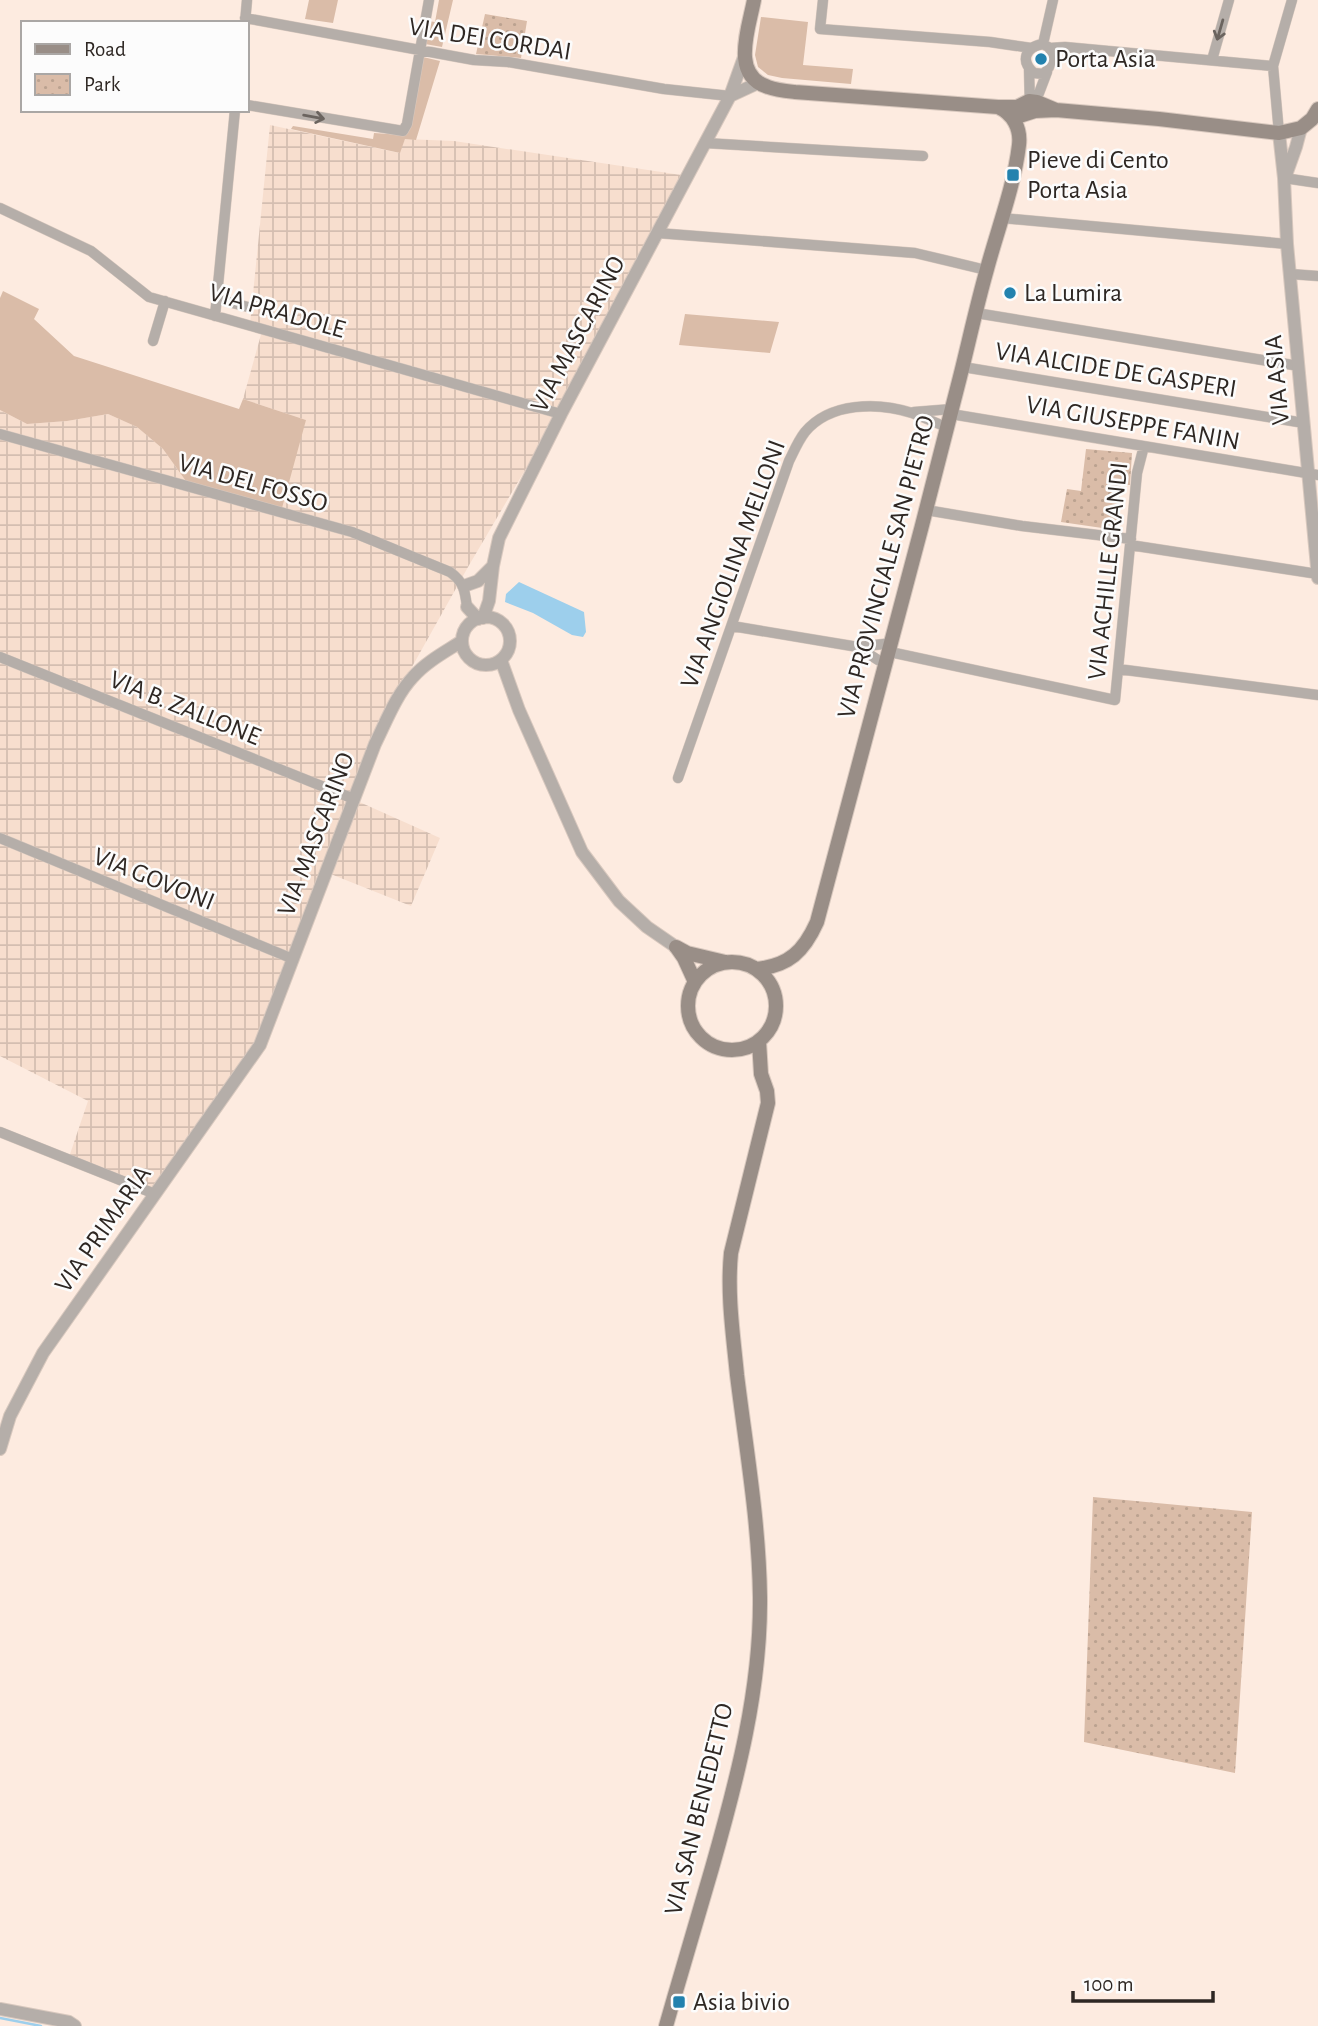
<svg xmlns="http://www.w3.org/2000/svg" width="1318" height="2026" font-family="'Alegreya Sans',sans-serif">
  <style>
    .industrial { fill: url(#industrial-grid) }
    .green { fill: #dabca8 }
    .park { fill: url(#park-dots) }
    .water { fill: #9dcfec }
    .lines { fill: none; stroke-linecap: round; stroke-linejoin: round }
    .stream { stroke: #9dcfec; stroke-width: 2.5 }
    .minor-casing { stroke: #d8c8be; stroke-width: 11 }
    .tertiary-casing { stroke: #d8c8be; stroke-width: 14 }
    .secondary-casing { stroke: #d8c8be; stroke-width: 16 }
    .minor { stroke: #b5aea9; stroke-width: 10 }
    .tertiary { stroke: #b5aea9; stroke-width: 12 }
    .secondary { stroke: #998e87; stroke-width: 14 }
    .oneway { stroke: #6b645f }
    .poi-dot { fill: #2382ae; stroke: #fcfcfc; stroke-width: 2.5 }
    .labels { text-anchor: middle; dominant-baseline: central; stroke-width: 5; stroke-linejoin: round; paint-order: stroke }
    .street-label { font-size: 26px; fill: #2e2723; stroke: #fcfcfc }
    .poi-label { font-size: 26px; fill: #2e2723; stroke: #fcfcfc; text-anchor: start }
  </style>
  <defs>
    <pattern id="industrial-grid" width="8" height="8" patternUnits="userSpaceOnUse" patternTransform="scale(1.75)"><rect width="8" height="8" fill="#f7dece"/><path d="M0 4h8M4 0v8" fill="none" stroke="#d4beb1"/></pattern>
    <pattern id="park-dots" width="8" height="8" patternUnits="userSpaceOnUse" patternTransform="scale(1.75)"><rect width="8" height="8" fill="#dabca8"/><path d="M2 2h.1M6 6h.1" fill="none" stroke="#bba290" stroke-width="1.8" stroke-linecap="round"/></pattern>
  </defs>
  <rect width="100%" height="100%" fill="#fdebe0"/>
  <path class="industrial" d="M270 125 399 153 405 139 454 141 688 176 548 431 468 567 394 699 355 800 440 838 411 906 323 871 256 1050 158 1199 67 1163 88 1101 0 1056V410L27 424 67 421 108 414 137 427 163 449 188 484 306 420 243 399 262 331 250 324Z"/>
  <path class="green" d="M309 0H338L333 23 305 19Z
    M439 0H453L442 47 425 44 428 21 435 22Z
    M761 17 808 22 803 65 853 69 851 84 782 78 768 75 758 67 755 55Z
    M423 57 440 61 416 140 405 139 400 153 291 129 293 126 373 139 374 133 403 135Z
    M3 291 39 309 34 319 74 356 239 409 243 399 306 420 282 508 188 484 163 449 137 427 108 414 67 421 27 424 0 410V298Z
    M685 314 779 322 770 353 679 345Z"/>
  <path class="park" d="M485 14 527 21 521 58 476 54Z
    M1086 449 1132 453 1130 485H1121L1116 530 1061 522 1067 489 1081 491Z
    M1093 1497 1252 1512 1235 1773 1084 1742Z"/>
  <path class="water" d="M519 582 584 612 586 632 583 637 572 635 533 613 505 602 506 594Z"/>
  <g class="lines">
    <path class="stream" d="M0 2018 41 2026"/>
    <defs>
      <path id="minor" d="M823 0 820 29 990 42 1031 48
        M245 18 474 60 508 62 664 89 730 96
        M245 23 247 0
        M1043 44 1050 48C1052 58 1052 68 1043 74L1034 73C1020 61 1025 47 1043 44Z
        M1043 44 1053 0
        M1050 48 1065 47 1273 66
        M1212 60 1229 0
        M1029 69 1030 107
        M1029 101 1039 93 1047 72
        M247 105 403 131 407 124 429 0
        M1279 133 1273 66 1292 0
        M705 143 923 156
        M1284 178 1318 183
        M0 208 91 251 149 297 561 414
        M1002 218 1287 244
        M657 233 915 253 986 270
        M1290 274 1318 276
        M217 299 248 307
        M976 313 1299 366
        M215 316 235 110
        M153 341 165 301
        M963 367 1304 423
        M914 412 952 409
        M951 414 1318 475
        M0 434 352 532 450 572C464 582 465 591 467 607
        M926 510 1022 526 1131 539
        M1130 545 1318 574
        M732 626 858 647
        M890 652 1115 700 1137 473 1144 446
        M0 657 354 799
        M887 663 878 660 858 647 892 643
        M1118 669 1318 695
        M678 778 789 461C794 451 798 441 805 432 830 402 878 402 912 413 924 417 935 423 947 427
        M0 838 293 959
        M0 1132 155 1194"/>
      <path id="tertiary" d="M730 96 758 83
        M1279 133 1284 178 1287 244 1318 578
        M1286 175 1296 147 1301 128
        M464 586 478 581 493 566
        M467 607 478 619
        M462 641a24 24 0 1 1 48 0a24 24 0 1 1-48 0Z
        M483 618 489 601 493 566 499 538 561 414 730 96 744 57
        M501 660 519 710 582 852 619 901 647 927 676 947
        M0 1449 10 1416 43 1353 260 1045 375 744C386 722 396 695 413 677 426 662 445 652 462 641
        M0 2009 69 2022 75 2026"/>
      <path id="secondary" d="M754 0C749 28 730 75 768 87 776 90 786 91 795 92L998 107H1017L1029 101 1037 102 1056 110
        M1013 118 1035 111 1056 110 1159 119 1279 133 1301 128 1312 119 1318 109
        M676 947 687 953 725 962
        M677 948 684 958 695 982
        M688 1006a44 44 0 1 1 88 0a44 44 0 1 1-88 0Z
        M756 969C789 966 804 951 817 922 866 740 914 559 960 377 969 341 977 304 987 269 998 228 1014 187 1019 145 1021 128 1013 114 998 107
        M666 2026C681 1973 697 1920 712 1868 737 1780 761 1689 760 1597 759 1522 746 1448 737 1375 733 1334 727 1294 731 1253L768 1103 767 1091 761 1074 759 1041"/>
    </defs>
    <use href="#minor" class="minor-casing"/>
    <use href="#tertiary" class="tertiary-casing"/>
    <use href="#secondary" class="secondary-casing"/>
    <use href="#minor" class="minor"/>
    <use href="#tertiary" class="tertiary"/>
    <use href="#secondary" class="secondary"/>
  </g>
  <defs><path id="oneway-shaft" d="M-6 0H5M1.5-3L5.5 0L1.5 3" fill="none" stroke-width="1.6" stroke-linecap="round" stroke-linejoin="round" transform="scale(1.75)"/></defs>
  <g class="oneway">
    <use href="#oneway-shaft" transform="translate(1220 30) rotate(106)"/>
    <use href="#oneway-shaft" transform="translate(314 117) rotate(10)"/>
  </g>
  <g class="poi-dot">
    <circle cx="1041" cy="59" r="7"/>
    <rect x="1006" y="168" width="14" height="14" rx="3.5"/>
    <circle cx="1010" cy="293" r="7"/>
    <rect x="672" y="1995" width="14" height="14" rx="3.5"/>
  </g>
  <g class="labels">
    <g class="street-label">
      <text transform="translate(490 39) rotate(9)">VIA DEI CORDAI</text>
      <text transform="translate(277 311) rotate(16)">VIA PRADOLE</text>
      <text transform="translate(578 334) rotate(-62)">VIA MASCARINO</text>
      <text transform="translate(1116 370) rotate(9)">VIA ALCIDE DE GASPERI</text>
      <text transform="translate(1277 380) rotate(-95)">VIA ASIA</text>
      <text transform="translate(1133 423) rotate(10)">VIA GIUSEPPE FANIN</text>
      <text transform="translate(253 483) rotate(16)">VIA DEL FOSSO</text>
      <text transform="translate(733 564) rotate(-70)">VIA ANGIOLINA MELLONI</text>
      <text transform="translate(886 567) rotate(-75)">VIA PROVINCIALE SAN PIETRO</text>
      <text transform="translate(1108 571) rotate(-84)">VIA ACHILLE GRANDI</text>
      <text transform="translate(185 708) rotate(22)">VIA B. ZALLONE</text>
      <text transform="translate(316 834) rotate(-69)">VIA MASCARINO</text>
      <text transform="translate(154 879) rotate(22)">VIA GOVONI</text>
      <text transform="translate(103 1229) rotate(-55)">VIA PRIMARIA</text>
      <text transform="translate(699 1809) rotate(-76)">VIA SAN BENEDETTO</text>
    </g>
    <g class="poi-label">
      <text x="1055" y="59">Porta Asia</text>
      <text x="1027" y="160">Pieve di Cento<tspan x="1027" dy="30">Porta Asia</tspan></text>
      <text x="1024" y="293">La Lumira</text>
      <text x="693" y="2002">Asia bivio</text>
    </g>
  </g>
  <rect x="21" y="21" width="228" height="91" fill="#fcfcfc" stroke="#aaa7a5" stroke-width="2"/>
  <rect x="35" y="44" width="35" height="10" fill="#998e87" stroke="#aaa7a5" stroke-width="2"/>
  <text x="84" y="56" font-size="21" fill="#2e2723">Road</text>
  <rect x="35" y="74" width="35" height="21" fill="url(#park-dots)" stroke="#aaa7a5" stroke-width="2"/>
  <text x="84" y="91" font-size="21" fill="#2e2723">Park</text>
  <path d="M1073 1991v10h140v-10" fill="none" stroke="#2e2723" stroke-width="3.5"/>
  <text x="1084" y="1991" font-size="21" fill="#2e2723" stroke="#fcfcfc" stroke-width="5" paint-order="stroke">100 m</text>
</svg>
